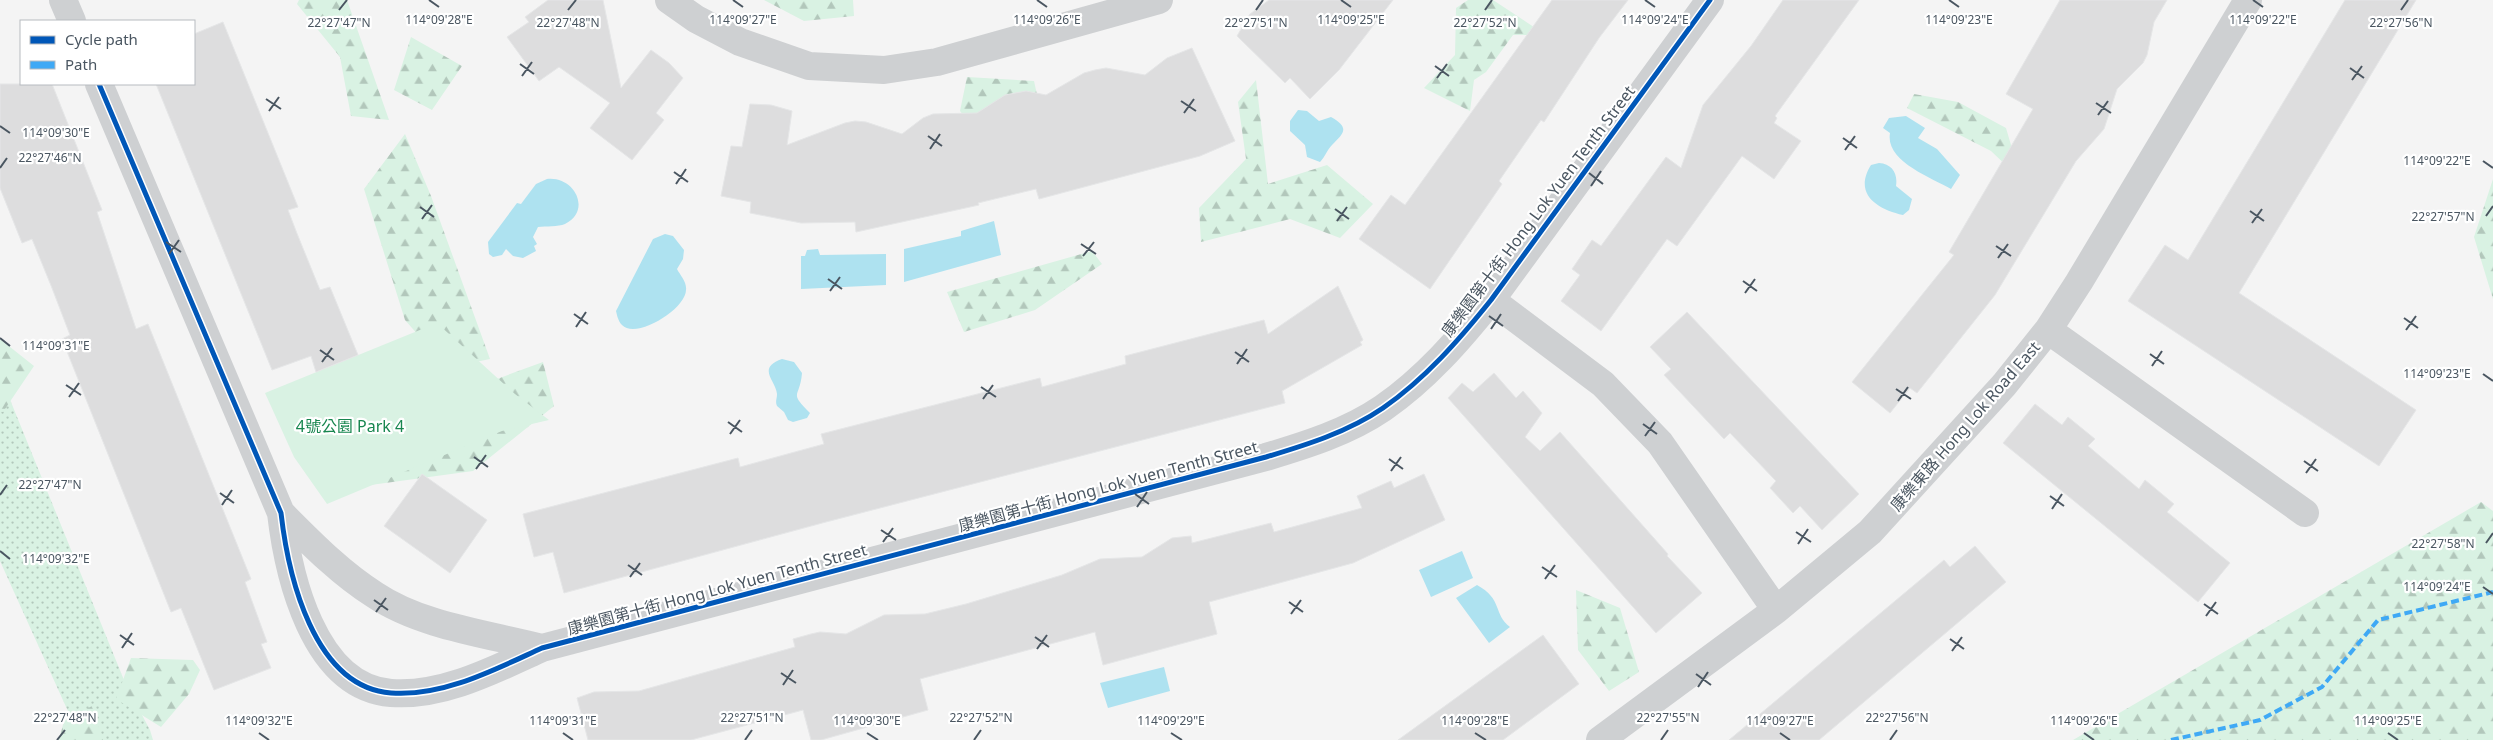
<svg xmlns="http://www.w3.org/2000/svg" width="2493" height="740" font-family="'Noto Sans','Noto Sans TC',sans-serif">
  <style>
    .grass { fill: url(#grass-dots) }
    .forest { fill: url(#forest-firs) }
    .green { fill: #d9f2e3 }
    .water { fill: #aee2f0 }
    .building { fill: #ddddde; stroke: #e5e6e7 }
    .lines { fill: none; stroke-linecap: round; stroke-linejoin: round }
    .street { stroke: #ced0d2; stroke-width: 28 }
    .quiet { stroke: #3fa9f5; stroke-width: 4; stroke-dasharray: 8 4; stroke-linecap: butt }
    .cycleway-casing { stroke: #fff; stroke-width: 8 }
    .cycleway { stroke: #0057b8; stroke-width: 5 }
    .ticks { fill: none; stroke: #4a5661; stroke-width: 2 }
    .labels { text-anchor: middle; dominant-baseline: central; stroke-width: 4.5; stroke-linejoin: round; paint-order: stroke }
    .street-label { font-size: 16px; fill: #4a5661; stroke: #fff }
    .park-label { font-size: 16px; fill: #17864f; stroke: #fff }
    .ticks-label { font-size: 12px; text-anchor: middle; fill: #4a5661; stroke: #fff; stroke-width: 4.5; stroke-linejoin: round; paint-order: stroke }
  </style>
  <defs>
    <pattern id="grass-dots" width="8" height="8" patternUnits="userSpaceOnUse" patternTransform="scale(1.25)"><rect width="8" height="8" fill="#d9f2e3"/><path d="M2 2h.1M6 6h.1" fill="none" stroke="#b2c7bb" stroke-width="1.8" stroke-linecap="round"/></pattern>
    <pattern id="forest-firs" width="22" height="20" patternUnits="userSpaceOnUse" patternTransform="scale(1.25)"><rect width="22" height="20" fill="#d9f2e3"/><path d="M5 1l3.5 6h-7zM16 11l3.5 6h-7z" fill="#b2c7bb"/></pattern>
  </defs>
  <rect width="100%" height="100%" fill="#f4f4f4"/>
  <path class="grass" d="M0 375 126 685 150 730 153 740H81L0 561Z"/>
  <path class="forest" d="M299 0H347L389 120 351 116 340 57 297 4Z
    M764 0H853L854 16 804 21Z
    M1468 0H1493L1546 35H1513L1486 72 1474 80 1470 111 1424 88 1455 55 1456 8Z
    M411 37 462 66 432 110 394 90Z
    M967 77 1034 81 1041 113 983 140 960 111Z
    M1256 80 1268 184 1327 165 1373 204 1340 238 1290 219 1201 242 1199 208 1246 159 1238 102Z
    M1914 94 1958 102 2006 128 2016 162 2012 171 1991 151 1907 108Z
    M405 134 431 196 490 359 447 368 405 320 364 189Z
    M2493 179V299L2474 237Z
    M1092 251 1102 264 1035 310 964 332 947 292Z
    M0 339 34 366 3 412 0 411Z
    M543 362 554 406 473 471 356 487 475 387Z
    M2481 502 2493 511V740H2073Z
    M1576 590 1620 608 1639 672 1609 691 1578 650Z
    M131 658 193 660 200 670 189 694 161 727 116 699Z
    M92 706 103 740H59L64 721Z"/>
  <path class="green" d="M437 323 515 394 549 420 502 431 327 504 294 457 265 393Z"/>
  <path class="water" d="M1298 110 1307 111 1319 121 1331 117C1351 128 1343 134 1332 145 1327 150 1325 157 1320 162L1307 157 1305 145 1290 131V121Z
    M1906 116 1925 128 1918 138 1937 149 1960 175 1951 189C1930 177 1885 161 1890 133L1883 128 1889 118Z
    M1879 163C1892 164 1898 173 1896 186L1912 199 1909 210 1903 215C1877 209 1853 194 1871 165Z
    M547 179C575 176 592 211 565 224 558 227 546 226 538 227L533 237 537 244 534 246 536 251 523 258 513 256 506 249 502 255 493 257 489 254 488 242 517 203 521 204 536 184Z
    M994 221 1001 255 904 282V249L961 236V231Z
    M665 234 673 236 684 250 683 259 677 269C680 275 687 282 686 290 686 309 636 340 622 325 618 321 617 315 616 311L653 239Z
    M818 249 820 255 886 254V285L801 289V256H805L807 250Z
    M782 359 794 362 802 373C800 399 788 391 810 413L807 418 793 422 788 420 784 412 777 406C775 401 777 399 777 394 776 381 756 368 782 359Z
    M1462 551 1473 578 1431 597 1419 570Z
    M1477 585C1503 599 1493 614 1510 627L1489 643 1456 598Z
    M1164 667 1170 691 1108 708 1100 683Z"/>
  <path class="building" d="M548 0H603L621 88 651 50 669 63 683 78 656 113 664 120 632 160 590 128 610 103 559 67 539 81 507 37 529 22 525 17Z
    M1269 0H1393L1339 70 1310 99 1290 78 1285 83 1237 36 1250 14Z
    M1552 0H1628L1599 38 1544 122 1541 120 1499 181 1502 184 1430 289 1359 239 1391 195 1405 205Z
    M1783 0H1859L1775 116 1777 118 1774 123 1801 141 1774 179 1742 156 1677 246 1667 239 1601 331 1561 301 1580 275 1572 269 1592 240 1601 246 1666 157 1681 168 1703 105 1751 46Z
    M2060 0H2167L2154 22 2147 55 2143 63 2117 89 2104 129 2076 161 1995 295 1917 393 1910 388 1890 413 1852 382 1954 255 1949 252 2033 109 2006 94Z
    M2345 0H2416L2239 293 2416 410 2379 466 2128 301 2165 245 2188 260Z
    M223 22 298 207 288 210 296 231 320 290 330 287 358 355 316 372 311 356 272 370 156 84H194V34Z
    M1192 48 1235 141 1200 156 1039 199 1036 189 978 203 979 205 856 232 855 222 801 223 750 213 751 202 721 196 731 146 742 147 750 104 771 105 792 111 787 145 845 123 855 121 866 122 902 134 923 118 933 114 977 113 1005 95 1026 91 1046 95 1084 73 1095 70 1106 68 1145 75 1167 58Z
    M0 84H52L102 210 97 212 136 329 148 324 251 579 245 582 267 642 261 644 271 668 214 690 181 608 171 612 62 339 70 335 52 288 32 239 22 243 0 188Z
    M1338 286 1363 340 1360 342 1362 345 1282 391 1285 403 826 522 564 593 553 552 534 557 523 514 738 458 740 467 824 444 821 434 1040 378 1042 387 1126 364 1125 356 1264 320 1268 334Z
    M1687 312 1859 494 1822 530 1800 506 1793 513 1770 488 1776 481 1754 458 1730 433 1724 439 1664 375 1671 369 1650 347Z
    M1494 373 1516 398 1523 391 1542 413 1525 437 1540 451 1560 432 1668 554 1667 556 1702 593 1656 633 1448 398 1462 383 1473 392Z
    M2035 404 2062 425 2068 417 2095 439 2088 446 2139 489 2145 480 2174 504 2167 512 2230 563 2198 602 2003 443Z
    M422 474 487 520 450 573 384 526Z
    M1424 474 1445 520 1353 563 1209 602 1217 634 1103 665 1095 632 920 679 928 710 821 740H811L803 710 691 740H588L577 698 594 692 639 691 795 647 793 639 811 634 820 632 846 634 884 615 925 614 966 604 1062 575 1100 559 1142 557 1172 538 1191 536 1192 543 1271 523 1274 532 1362 508 1357 496 1391 481 1394 488Z
    M1975 546 2006 582 1819 740H1729L1944 560 1950 567Z
    M1543 635 1579 684 1503 740H1398Z"/>
  <g class="lines">
    <path class="street" d="M63 0 72 21
      M669 0 696 19 740 42 809 66 884 70 937 62 1159 0
      M99 84 281 513C288 574 313 687 391 693 443 697 496 669 542 648L1266 457C1306 445 1348 432 1383 408 1425 379 1459 340 1491 300L1710 0
      M1491 300 1603 384 1660 443 1776 610
      M2048 330 2305 513
      M281 513C310 542 340 573 375 595 421 626 488 634 542 648
      M1600 740 1776 610 1870 532 2004 385 2048 330 2079 282 2248 0"/>
    <path class="quiet" d="M2171 740 2260 720 2322 687 2378 620 2493 592"/>
    <defs>
      <path id="cycleway" d="M99 84 281 513C288 574 313 687 391 693 443 697 496 669 542 648L1266 457C1306 445 1348 432 1383 408 1425 379 1459 340 1491 300L1710 0"/>
    </defs>
    <use href="#cycleway" class="cycleway-casing"/>
    <use href="#cycleway" class="cycleway"/>
  </g>
  <path class="ticks" d="M429 0 439 7M733 0 743 7M1037 0 1047 7M1341 0 1351 7M1645 0 1655 7M1949 0 1959 7M2253 0 2263 7M339 10 347 0M568 10 576 0M1256 10 1263 0M1485 10 1492 0M2401 10 2408 0M520 64 534 74M1435 66 1449 76M2350 68 2364 78M522 76 532 62M1437 78 1447 64M2352 80 2362 66M266 99 281 109M1181 101 1196 111M2096 103 2111 113M269 111 279 97M1184 113 1194 99M2098 115 2108 101M0 126 10 133M928 136 942 146M1843 138 1857 148M930 149 940 134M1845 150 1855 136M2483 161 2493 168M0 168 7 158M674 172 688 182M1589 173 1603 184M676 184 686 169M1591 186 1601 171M420 207 434 217M1335 209 1349 219M2250 211 2264 221M2486 216 2493 206M422 219 432 205M1337 221 1347 207M2252 223 2262 209M166 242 181 252M1081 244 1096 254M1996 246 2011 256M169 254 179 240M1083 256 1094 242M1998 258 2008 244M828 279 842 289M1743 281 1757 291M830 291 840 277M1745 293 1755 279M574 314 588 324M1489 316 1503 326M2404 318 2418 328M576 327 586 312M1491 329 1501 314M2406 330 2416 316M0 338 10 346M320 350 334 360M1235 352 1249 362M2150 354 2164 364M322 362 332 348M1237 364 1247 349M2152 366 2162 351M2483 374 2493 381M66 385 81 395M981 387 996 397M1896 389 1911 399M69 397 79 383M983 399 993 385M1898 401 1908 387M728 422 742 432M1643 424 1657 434M730 434 740 420M1645 436 1655 422M474 457 488 467M1389 459 1403 469M2304 461 2318 471M476 469 486 455M1391 471 1401 457M2306 473 2316 459M220 493 234 503M1135 494 1149 504M0 495 7 485M2050 496 2064 506M222 505 232 490M1137 507 1147 492M2052 509 2062 494M881 530 896 540M1796 532 1811 542M883 542 893 528M2486 543 2493 533M1798 544 1808 529M0 551 10 559M628 565 642 575M1542 567 1557 577M630 577 640 563M1545 579 1555 565M2483 587 2493 594M374 600 388 610M1289 602 1303 612M2204 604 2218 614M376 612 386 598M1291 614 1301 600M2206 616 2216 602M120 635 134 645M1035 637 1049 647M1950 639 1964 649M122 648 132 633M1037 649 1047 635M1952 651 1962 637M781 673 796 683M1696 674 1711 685M783 685 793 670M1698 687 1708 672M259 733 269 740M563 733 573 740M867 733 878 740M1171 733 1182 740M1475 733 1486 740M1780 733 1790 740M2084 733 2094 740M2388 733 2398 740M57 740 65 730M745 740 752 730M974 740 981 730M1661 740 1668 730M1890 740 1897 730"/>
  <g class="labels">
    <g class="street-label">
      <text transform="translate(1538 211) rotate(-53)">康樂園第十街 Hong Lok Yuen Tenth Street</text>
      <text transform="translate(1965 426) rotate(-49)">康樂東路 Hong Lok Road East</text>
      <text transform="translate(1108 486) rotate(-15)">康樂園第十街 Hong Lok Yuen Tenth Street</text>
      <text transform="translate(717 589) rotate(-15)">康樂園第十街 Hong Lok Yuen Tenth Street</text>
    </g>
    <g class="park-label">
      <text x="350" y="426">4號公園 Park 4</text>
    </g>
  </g>
  <g class="ticks-label">
    <text x="1655" y="24">114°09'24"E</text>
    <text x="1959" y="24">114°09'23"E</text>
    <text x="439" y="24">114°09'28"E</text>
    <text x="743" y="24">114°09'27"E</text>
    <text x="1047" y="24">114°09'26"E</text>
    <text x="1351" y="24">114°09'25"E</text>
    <text x="2263" y="24">114°09'22"E</text>
    <text x="339" y="27">22°27'47"N</text>
    <text x="568" y="27">22°27'48"N</text>
    <text x="1256" y="27">22°27'51"N</text>
    <text x="1485" y="27">22°27'52"N</text>
    <text x="2401" y="27">22°27'56"N</text>
    <text x="56" y="137">114°09'30"E</text>
    <text x="50" y="162">22°27'46"N</text>
    <text x="2437" y="165">114°09'22"E</text>
    <text x="2443" y="221">22°27'57"N</text>
    <text x="56" y="350">114°09'31"E</text>
    <text x="2437" y="378">114°09'23"E</text>
    <text x="50" y="489">22°27'47"N</text>
    <text x="2443" y="548">22°27'58"N</text>
    <text x="56" y="563">114°09'32"E</text>
    <text x="2437" y="591">114°09'24"E</text>
    <text x="65" y="722">22°27'48"N</text>
    <text x="752" y="722">22°27'51"N</text>
    <text x="981" y="722">22°27'52"N</text>
    <text x="1668" y="722">22°27'55"N</text>
    <text x="1897" y="722">22°27'56"N</text>
    <text x="259" y="725">114°09'32"E</text>
    <text x="563" y="725">114°09'31"E</text>
    <text x="867" y="725">114°09'30"E</text>
    <text x="1171" y="725">114°09'29"E</text>
    <text x="1475" y="725">114°09'28"E</text>
    <text x="1780" y="725">114°09'27"E</text>
    <text x="2084" y="725">114°09'26"E</text>
    <text x="2388" y="725">114°09'25"E</text>
  </g>
  <rect x="20" y="20" width="175" height="65" fill="#ffffff" stroke="#b7bbc0"/>
  <rect x="30" y="36" width="25" height="8" fill="#0057b8" stroke="#b7bbc0"/>
  <text x="65" y="45" font-size="15" fill="#4a5661">Cycle path</text>
  <rect x="30" y="61" width="25" height="8" fill="#3fa9f5" stroke="#b7bbc0"/>
  <text x="65" y="70" font-size="15" fill="#4a5661">Path</text>
</svg>
